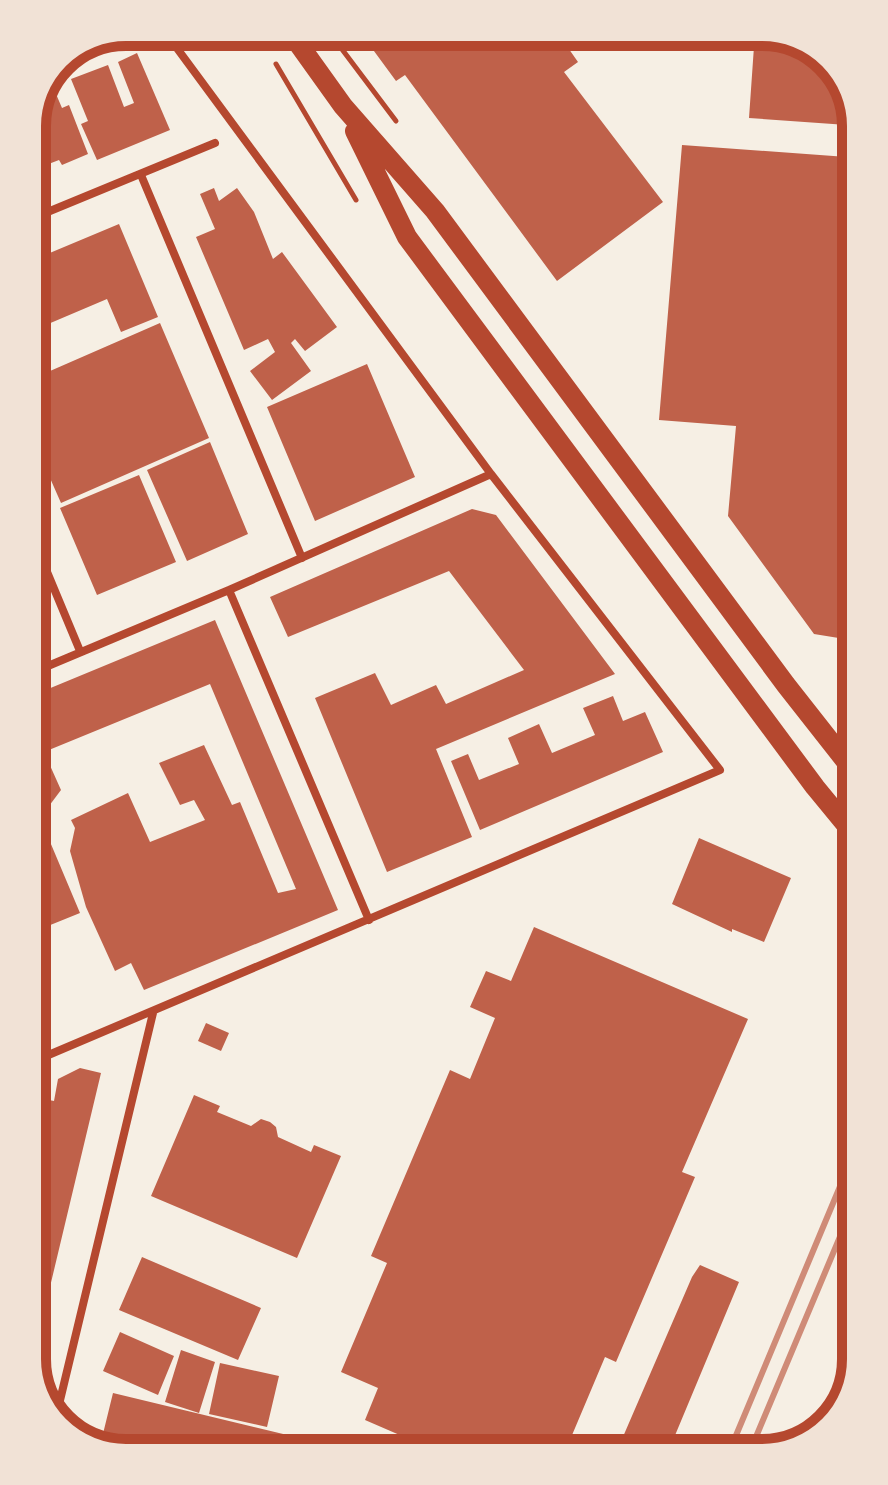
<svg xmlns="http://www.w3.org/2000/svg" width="888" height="1485" font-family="'Archivo Narrow',sans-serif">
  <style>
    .building { fill: #bf614a }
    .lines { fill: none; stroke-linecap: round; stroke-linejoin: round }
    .path { stroke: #b5482f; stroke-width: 5 }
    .minor { stroke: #b5482f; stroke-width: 8 }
    .primary { stroke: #b5482f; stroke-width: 20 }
    .rail { stroke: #cf8b77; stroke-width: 6 }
    .rim { fill: none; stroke: #b5482f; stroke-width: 10 }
  </style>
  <rect width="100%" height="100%" fill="#f6efe4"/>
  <path class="building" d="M360 32H557L578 62 564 72 663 202 557 281 405 75 396 81Z
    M755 32H769L815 48 847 85V125L749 118Z
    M137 53 170 130 97 160 81 124 88 121 71 79 108 65 124 107 134 103 118 62Z
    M50 80 62 108 69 105 88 154 62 165 59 160 33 170 32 120Z
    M682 145 847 157 851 640 814 634 728 516 736 426 659 420Z
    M214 188 219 201 237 188 254 212 273 259 282 252 337 327 305 351 295 339 291 343 311 371 272 400 250 371 275 352 268 339 244 350 196 237 215 229 200 194Z
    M119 224 158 317 121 332 107 299 34 330 33 260Z
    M160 323 209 438 61 503 35 444 34 378Z
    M367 364 415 477 315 521 267 407Z
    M210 442 248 534 187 561 147 470Z
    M139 475 176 562 97 595 60 508Z
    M472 509 496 515 615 674 436 749 472 837 387 872 315 698 375 673 391 705 436 685 446 704 524 670 449 571 288 637 270 597Z
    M215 620 338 910 144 990 131 963 115 971 86 907 70 851 75 828 71 820 128 793 150 842 205 820 194 800 180 805 159 763 204 745 232 805 240 802 278 893 296 889 210 684 44 752 61 790 40 818 80 913 38 930 36 694Z
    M613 696 623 721 645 712 663 752 480 830 451 761 468 754 479 780 519 764 508 738 539 724 552 753 595 735 583 708Z
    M699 838 791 878 764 942 732 929V932L672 904Z
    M534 927 748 1019 682 1172 695 1177 616 1362 605 1357 567 1447 432 1449 365 1420 378 1388 341 1372 387 1263 371 1256 450 1070 470 1079 495 1018 470 1007 486 971 511 981Z
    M206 1023 229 1033 221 1051 198 1041Z
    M80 1068 101 1073 49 1291 41 1289 40 1149H42L45 1140 40 1139 39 1098 54 1101 58 1079Z
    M194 1095 220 1106 217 1112 251 1126 261 1119 270 1122 276 1127 278 1137 311 1152 314 1145 341 1156 297 1258 151 1196Z
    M142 1257 261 1308 238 1360 119 1310Z
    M700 1265 739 1282 671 1445 619 1446 692 1277Z
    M120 1332 174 1356 158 1395 103 1371Z
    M181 1350 215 1362 199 1413 165 1402Z
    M220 1363 279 1376 267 1427 209 1414Z
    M113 1393 304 1439 301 1450 120 1453 100 1446Z"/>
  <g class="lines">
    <path class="path" d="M329 32 396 121
      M276 64 356 200"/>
    <path class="minor" d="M141 175 302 558
      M33 218 215 143
      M35 543 80 651
      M229 590 369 920
      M36 671 229 590 491 474
      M39 1059 720 770 491 474 165 32
      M56 1417 153 1013"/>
    <path class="primary" d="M290 32 343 106 435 211 786 685 852 769
      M355 131 407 237 815 787 852 832"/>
    <path class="rail" d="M753 1444 855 1201
      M732 1445 854 1153"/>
  </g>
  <path d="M0 0H888V1485H0ZM126 46H762A80 80 0 0 1 842 126V1359A80 80 0 0 1 762 1439H126A80 80 0 0 1 46 1359V126A80 80 0 0 1 126 46Z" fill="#f1e2d6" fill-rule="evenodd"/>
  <path class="rim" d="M126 46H762A80 80 0 0 1 842 126V1359A80 80 0 0 1 762 1439H126A80 80 0 0 1 46 1359V126A80 80 0 0 1 126 46Z"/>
</svg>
